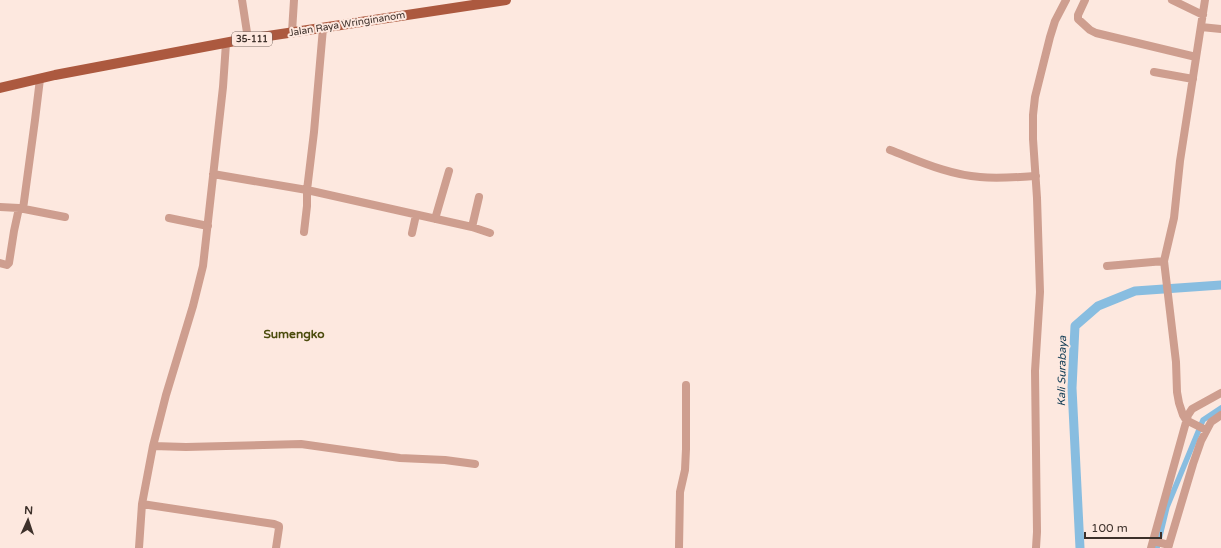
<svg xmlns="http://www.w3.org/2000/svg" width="1221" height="548" font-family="'Varela Round',sans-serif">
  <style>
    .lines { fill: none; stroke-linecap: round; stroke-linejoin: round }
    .canal { stroke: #88bde0; stroke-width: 5.5 }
    .river { stroke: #88bde0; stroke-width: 9 }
    .minor { stroke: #ce9e8f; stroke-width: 8 }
    .major { stroke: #ac593f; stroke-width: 10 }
    .labels { text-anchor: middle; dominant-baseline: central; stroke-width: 4; stroke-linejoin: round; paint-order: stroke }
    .shield { fill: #fde8df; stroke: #776760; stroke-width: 1 }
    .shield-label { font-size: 9px; font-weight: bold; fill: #3d302a }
    .street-label { font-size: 10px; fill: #3d302a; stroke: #fde8df }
    .water-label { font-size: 11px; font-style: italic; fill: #113c55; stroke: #fde8df }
    .quarter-label { font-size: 12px; font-weight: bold; fill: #4b4b0c; stroke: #fde8df }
  </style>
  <rect width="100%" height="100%" fill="#fde8df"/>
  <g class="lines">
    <path class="canal" d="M1157 548 1167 507 1203 420 1221 408"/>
    <path class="river" d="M1080 548 1072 388 1075 326 1098 306 1135 291 1221 285"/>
    <path class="minor" d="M242 0 248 39
      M1085 0 1078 15V19L1090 30 1096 33 1196 57
      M1172 0 1203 15
      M1205 0 1180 161 1174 218 1164 261 1176 362 1177 392 1179 403 1183 415 1186 420 1206 430
      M1201 27 1221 29
      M323 28 314 132 307 190 472 227 490 233
      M292 32 294 0
      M1154 72 1193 79
      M890 150C919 161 949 175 980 177 998 179 1017 177 1036 176
      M213 174 307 190V206L304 232
      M0 207 19 208 65 217
      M23 209 35 120 40 79
      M169 218 208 226
      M435 219 449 171
      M472 227 479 197
      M412 233 416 215
      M0 263 7 265 9 263 14 231 19 208
      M1107 266 1164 261
      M153 446 186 447 301 444 400 458 445 460 475 464
      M142 504 274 524 279 526V528L276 548
      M1153 541 1169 545
      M139 548 142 504 153 446 166 395 193 306 203 266 223 87 226 43
      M679 548 680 492 685 470 686 449V385
      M1036 548 1037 532 1035 371 1040 292 1037 198 1033 139V115L1035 97 1050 37 1055 21 1066 0
      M1151 548 1188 415 1192 409 1221 393
      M1168 548 1193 464 1201 441 1211 422 1221 415"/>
    <path class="major" d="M0 88 55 75 235 41 506 0"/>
  </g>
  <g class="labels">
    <rect class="shield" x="232" y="32" width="40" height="14" rx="3"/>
    <g class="shield-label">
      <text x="252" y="39">35-111</text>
    </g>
    <g class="street-label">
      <text transform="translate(347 24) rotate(-9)">Jalan Raya Wringinanom</text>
    </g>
    <g class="water-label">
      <text transform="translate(1062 371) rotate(-89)">Kali Surabaya</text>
    </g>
    <g class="quarter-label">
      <text x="294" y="334">Sumengko</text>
    </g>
  </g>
  <g transform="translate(28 520) rotate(3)" stroke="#fde8df" stroke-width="3" paint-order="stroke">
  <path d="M0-3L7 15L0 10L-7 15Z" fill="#3d302a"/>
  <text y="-6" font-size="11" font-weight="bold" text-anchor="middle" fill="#3d302a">N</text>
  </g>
  <path d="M1085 532v6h76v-6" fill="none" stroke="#3d302a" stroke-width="2"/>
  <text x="1091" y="532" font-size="12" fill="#3d302a" stroke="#fde8df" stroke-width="3" paint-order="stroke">100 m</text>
</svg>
